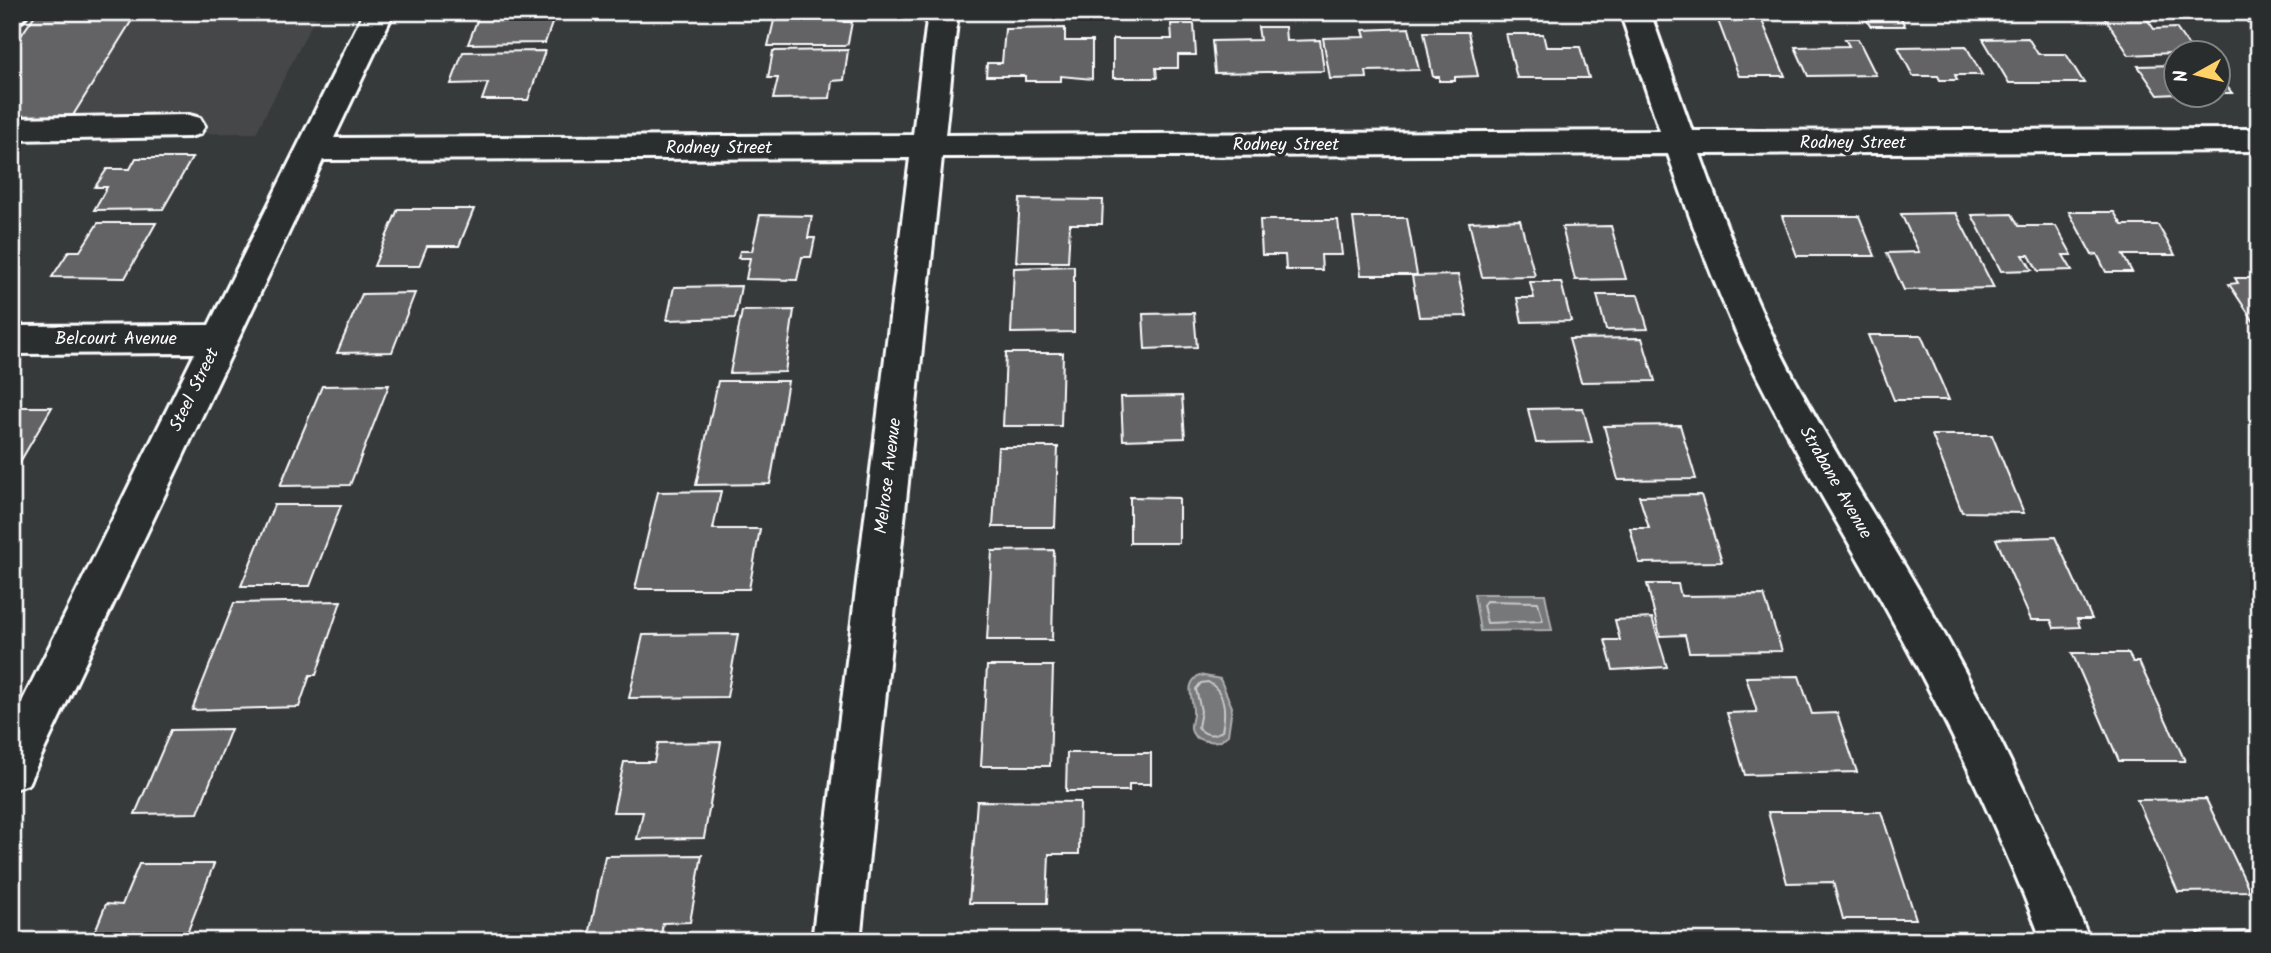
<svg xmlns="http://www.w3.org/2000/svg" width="2271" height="953" font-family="Kalam,sans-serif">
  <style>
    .built { fill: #444748 }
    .water { fill: #767879; stroke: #adaeaf; stroke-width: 2 }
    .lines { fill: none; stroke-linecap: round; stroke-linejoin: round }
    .shore { stroke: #c8c9c9; stroke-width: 2 }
    .building { fill: #636465; stroke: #fff; stroke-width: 2 }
    .minor-casing { stroke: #fff; stroke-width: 6 }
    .minor { fill: #2a2d2e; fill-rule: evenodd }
    .labels { text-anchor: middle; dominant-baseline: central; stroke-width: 7; stroke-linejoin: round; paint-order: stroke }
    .street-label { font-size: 18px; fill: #fff; stroke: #2a2d2e }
  </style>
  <rect width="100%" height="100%" fill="#373a3b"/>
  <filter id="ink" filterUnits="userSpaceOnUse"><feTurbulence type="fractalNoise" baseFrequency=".0143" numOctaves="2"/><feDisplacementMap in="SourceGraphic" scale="14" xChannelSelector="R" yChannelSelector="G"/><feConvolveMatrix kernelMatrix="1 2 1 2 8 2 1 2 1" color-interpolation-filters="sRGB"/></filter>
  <g filter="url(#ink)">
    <path class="built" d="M12 12H318L256 133 12 135Z"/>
    <path class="water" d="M1474 594H1545L1552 630 1480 631Z
      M1199 675 1220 679 1232 707 1228 735 1220 741C1211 742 1193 742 1191 729 1190 723 1194 717 1193 711 1193 696 1184 686 1199 675Z"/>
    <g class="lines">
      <path class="shore" d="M1486 601 1538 602 1543 621 1487 623 1483 605Z
        M1208 682C1226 692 1226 713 1222 731 1213 737 1204 735 1198 727L1201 711 1196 689 1201 683Z"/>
    </g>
    <path class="building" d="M37 12H137L67 125 12 126V49Z
      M556 12 545 43 468 44 480 13Z
      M776 12H851L846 14 844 22H852L848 43 844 46H768Z
      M1863 12H1898L1905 26H1870Z
      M2101 12H2142L2154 29 2176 28 2193 52 2129 55Z
      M1717 18H1761L1785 76H1739Z
      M1171 24H1194L1196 55H1178V68H1156L1157 78H1113V39H1172Z
      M1258 27H1285L1286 41 1320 40 1324 71 1215 73 1212 41 1260 40Z
      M1065 28V41H1092V79L1061 76V81H1025V76H986L987 63H1002L1005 29Z
      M1409 28 1419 70 1366 71 1367 78 1330 79 1323 38 1365 37 1363 30Z
      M1424 32H1468L1478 76 1455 77V81H1439V77H1433Z
      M1506 34H1543L1546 47H1580L1589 78H1517Z
      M2028 38 2038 54H2066L2084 83H2009L1983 39Z
      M1845 39H1858L1876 75 1808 76 1795 47 1849 46Z
      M1966 46 1982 75H1955L1957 80H1940L1938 76H1913L1898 47Z
      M848 50 844 80 832 81 830 98 773 99 778 78H768L773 51Z
      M545 51 528 100H482L488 83 451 84 463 52Z
      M2176 65V94L2158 95 2138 66Z
      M2218 75 2232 93H2218Z
      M136 158H192L163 209 94 210 107 187H95L107 169H130Z
      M1020 199 1103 200 1102 224H1070L1068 262H1016Z
      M398 209H474L459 246H427L419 266H374Z
      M2069 212H2114L2122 225H2158L2175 255H2123L2132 272H2106L2097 254 2092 255Z
      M1956 213 1994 288 1904 290 1887 253 1919 252 1901 214Z
      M2012 214 2019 226H2056L2072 255H2063L2072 270 2038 271 2029 255H2023L2032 270 2001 271 1972 215Z
      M760 215 812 216 808 238H815L811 257H802L797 280 746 279 750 258H738L740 251H752Z
      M1782 216H1859L1875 256H1797Z
      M1353 218H1407L1417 275H1361Z
      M1260 220H1338L1342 255H1321L1322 270H1286L1285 255H1262Z
      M1520 220 1535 276 1482 277 1469 222Z
      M98 223H156L125 278 52 277 69 251H80Z
      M1611 226 1626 279 1575 280 1562 227Z
      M1074 266V332L1011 333 1014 268Z
      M1458 275 1467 316 1419 317 1412 276Z
      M2235 278H2259V325H2256L2229 284 2238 283Z
      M1530 282H1561L1571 321 1522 322 1517 298H1534Z
      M741 286 735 318 667 320 674 287Z
      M415 293 392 352 337 353 362 294Z
      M1597 295H1638L1648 329 1606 330Z
      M794 310 785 372 730 373 742 311Z
      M1194 313 1197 347 1145 349 1143 314Z
      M1868 335H1921L1949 400H1894Z
      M1642 338 1655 381 1581 382 1569 339Z
      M1006 353H1063L1061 426H1003Z
      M718 381H788L770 484 696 485Z
      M389 385 350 485 280 486 322 386Z
      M1182 396 1185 438 1123 440 1121 397Z
      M12 407H52L13 474H12Z
      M1583 408 1592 442 1536 443 1528 409Z
      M1680 425 1696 479 1618 480 1604 426Z
      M1932 435H1992L2024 513 1962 512Z
      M998 447H1058L1055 527H993Z
      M721 491 713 529H760L749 589H635L658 492Z
      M1701 495 1722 562 1639 563 1630 528H1649L1639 496Z
      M1130 497 1179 498V543H1130Z
      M274 505H341L310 586H241Z
      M2055 537 2092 619H2077L2080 627 2054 628 2051 620H2031L1996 539Z
      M1054 550 1052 640H987L992 551Z
      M1647 584H1678L1681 596 1764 595 1782 651 1689 652 1685 635 1660 636Z
      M341 601 316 675H310L299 707 192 710 234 603Z
      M1652 618 1667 667 1613 670 1605 640H1620L1615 620Z
      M738 634 727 697 629 698 643 635Z
      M2072 653H2128L2133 662H2139L2185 761H2119Z
      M987 666H1053L1050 766H981Z
      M1799 676 1812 714 1837 713 1857 772 1745 775 1727 713 1757 712 1746 677Z
      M231 729 198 813 135 814 171 730Z
      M721 742 704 838 637 839 643 812H613L624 762H654L658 743Z
      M1067 753H1151V784H1129V791H1066Z
      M2206 799 2250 891 2178 892 2137 800Z
      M977 801 1080 802 1079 854H1049L1047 903H969Z
      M1768 812H1881L1916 919H1843L1833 882 1787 883Z
      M702 855 690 922 663 923 660 941H588L605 856Z
      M139 864H214L184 941H91L106 904 122 905Z
      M2259 931V941H2202L2198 932Z
      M1826 938H1889L1890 941H1827Z"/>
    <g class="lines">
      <defs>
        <path id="minor" d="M12 12H29L22 21 12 24Z
          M364 12H394L334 138 913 135 928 12H958L945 135 1660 131 1620 12H1650L1692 131 2259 129V151L1700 154C1727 230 1756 307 1794 378 1842 467 1898 551 1947 639 2001 737 2048 837 2090 941H2042C2001 834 1952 730 1897 629 1848 538 1792 450 1747 356 1716 291 1691 222 1668 154L942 157 860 941H812L910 158 323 160 28 784 12 790V722L195 353 12 354V326L209 325Z
          M2242 12H2259V24L2249 21Z
          M189 115 200 118 205 126 200 134 189 137 12 140V118Z"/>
      </defs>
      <use href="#minor" class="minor-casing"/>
      <use href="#minor" class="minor"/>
    </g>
  </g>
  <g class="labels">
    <g class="street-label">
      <text x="1853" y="143">Rodney Street</text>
      <text x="1286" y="145">Rodney Street</text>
      <text x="719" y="148">Rodney Street</text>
      <text x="116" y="339">Belcourt Avenue</text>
      <text transform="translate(195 390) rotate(-64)">Steel Street</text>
      <text transform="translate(889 476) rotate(-83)">Melrose Avenue</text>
      <text transform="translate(1835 483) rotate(60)">Strabane Avenue</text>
    </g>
  </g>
  <rect width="2271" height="953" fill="none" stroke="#2a2d2e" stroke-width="42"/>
  <rect x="21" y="21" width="2229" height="911" fill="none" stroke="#fff" stroke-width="2.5" filter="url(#ink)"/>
  <g transform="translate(2197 74) rotate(262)"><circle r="33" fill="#2a2d2e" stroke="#7f8182" stroke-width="2"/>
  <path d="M0-5L12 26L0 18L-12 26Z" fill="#ffd166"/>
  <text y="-10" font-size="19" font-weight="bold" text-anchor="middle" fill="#ffffff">N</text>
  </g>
</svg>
